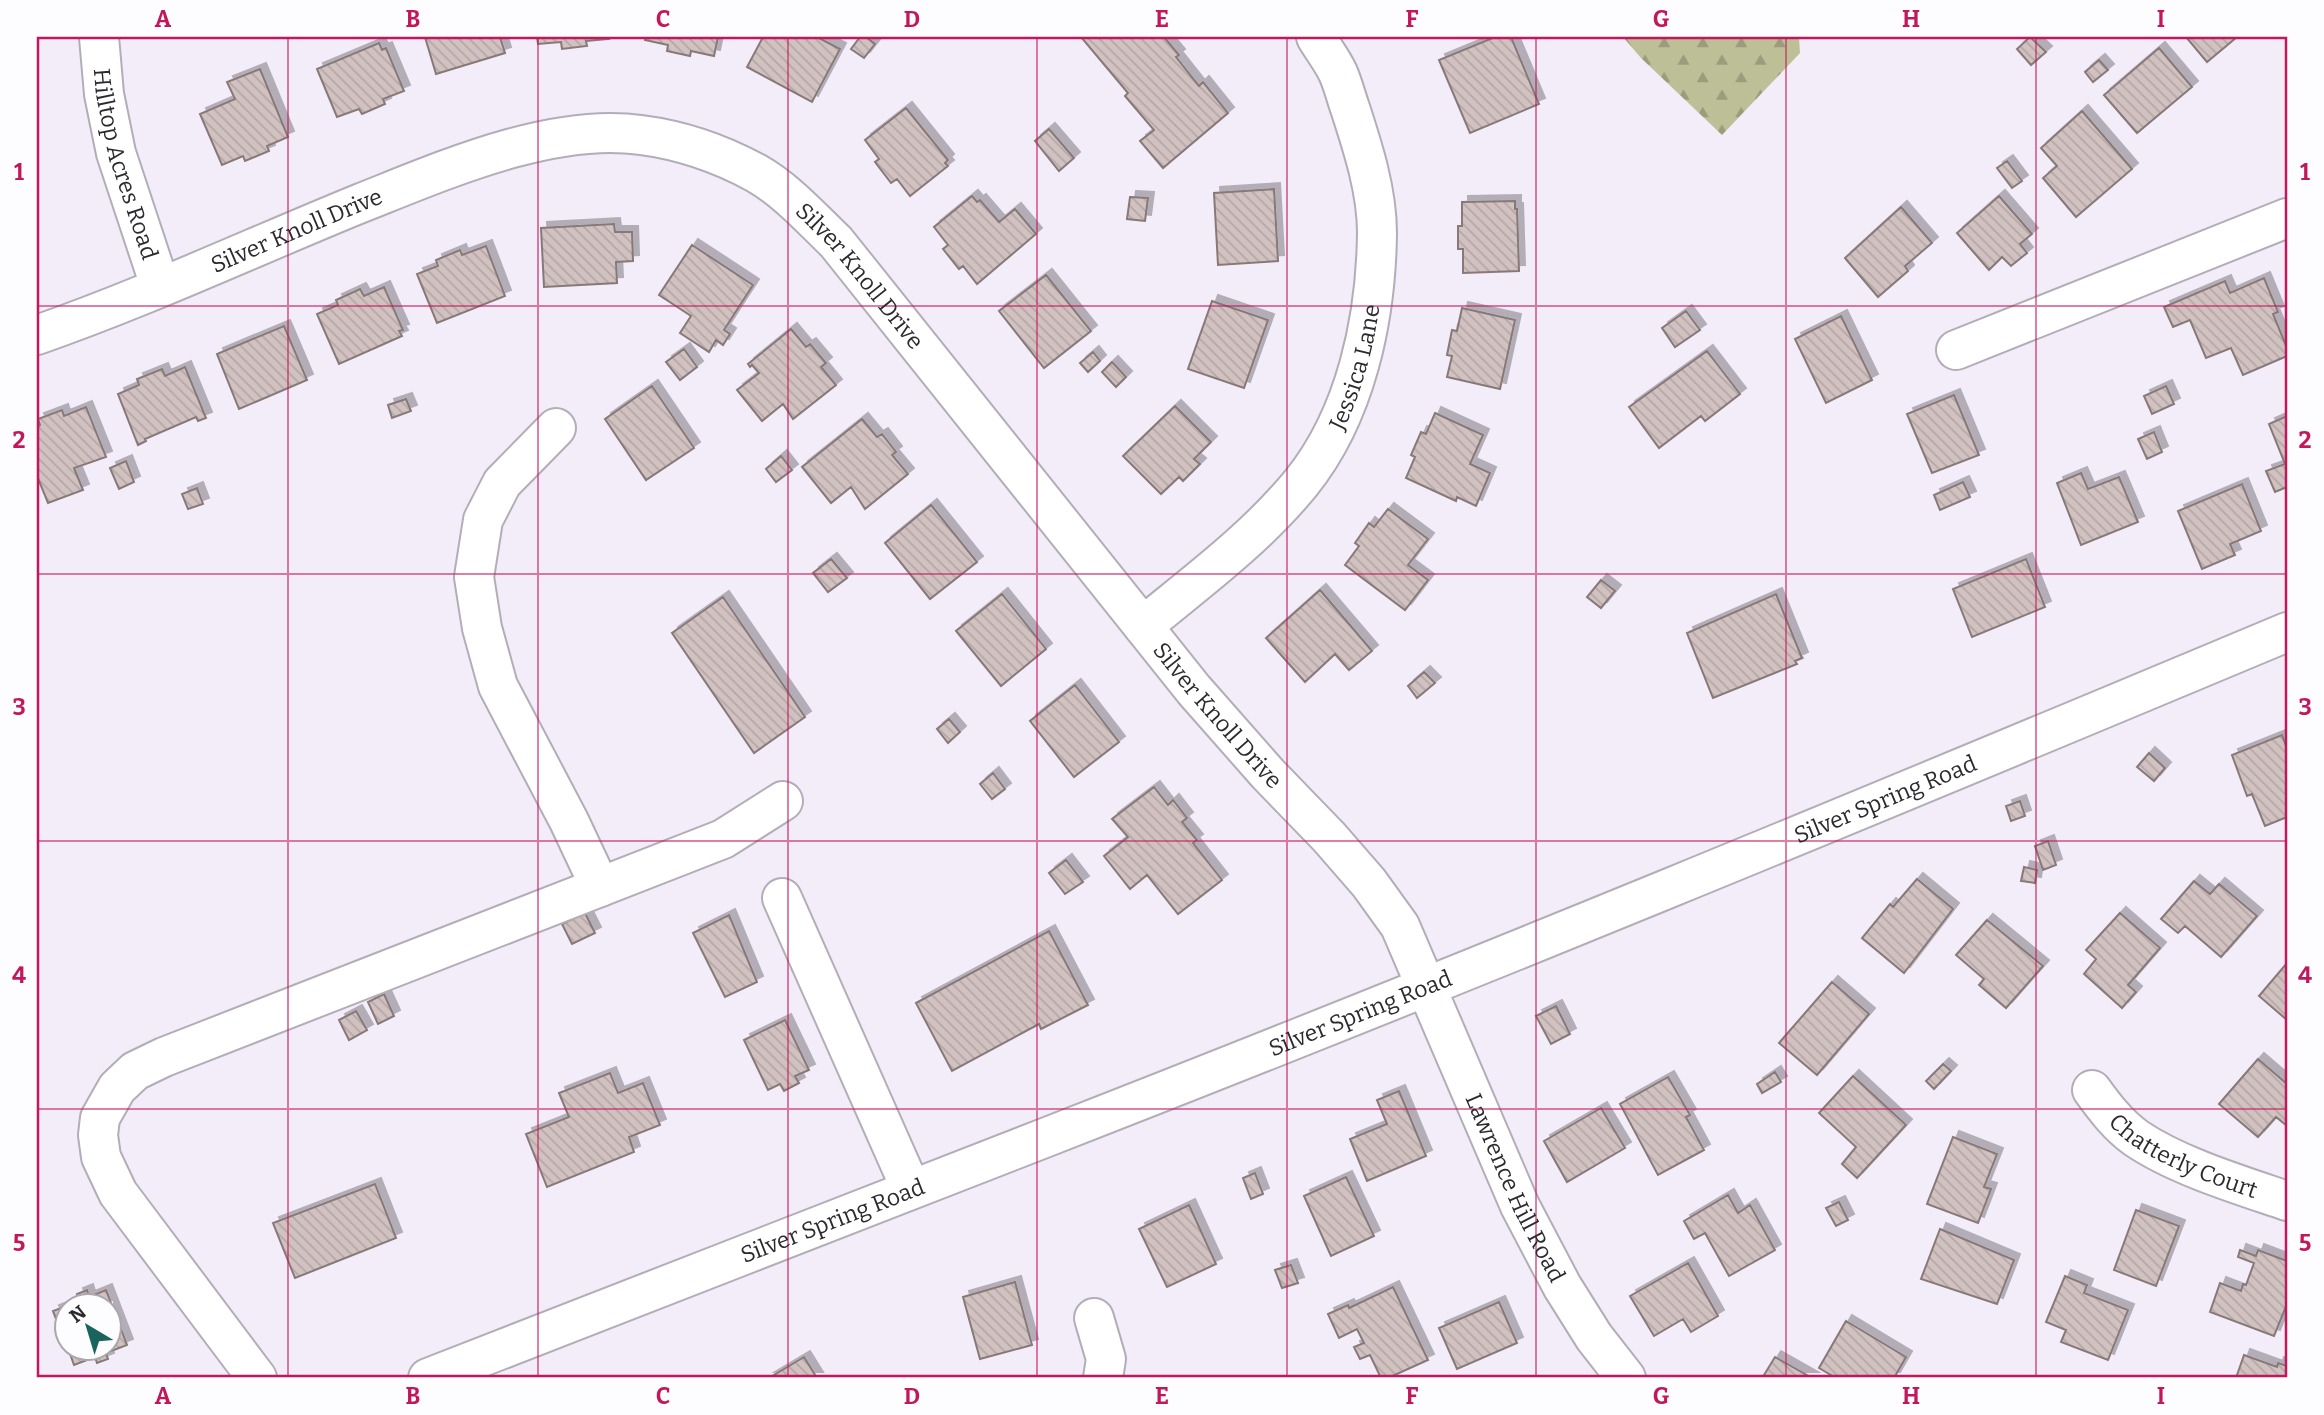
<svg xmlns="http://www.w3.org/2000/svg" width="2324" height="1415" font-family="Bitter,serif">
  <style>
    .forest { fill: url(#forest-firs) }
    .building { fill: url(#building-back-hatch); stroke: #877978; stroke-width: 2; filter: url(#shadow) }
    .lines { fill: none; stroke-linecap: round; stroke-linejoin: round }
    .minor-casing { stroke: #b3adb8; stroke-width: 42 }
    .minor { stroke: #fff; stroke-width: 38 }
    .grid { fill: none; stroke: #c2185b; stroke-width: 2; stroke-opacity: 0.55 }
    .labels { text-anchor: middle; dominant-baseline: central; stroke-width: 6; stroke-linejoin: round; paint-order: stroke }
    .street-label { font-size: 23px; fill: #2d2a2f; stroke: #fdfcff }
    .neatline { fill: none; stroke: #c2185b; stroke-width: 2.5 }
    .grid-label { font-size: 23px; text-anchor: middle; font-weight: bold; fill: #c2185b }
  </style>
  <defs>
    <pattern id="forest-firs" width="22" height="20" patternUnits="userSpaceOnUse" patternTransform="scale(1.75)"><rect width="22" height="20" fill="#bdc097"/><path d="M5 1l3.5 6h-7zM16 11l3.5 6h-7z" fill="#9a9c7c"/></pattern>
    <pattern id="building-back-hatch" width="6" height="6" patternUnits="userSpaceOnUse" patternTransform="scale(1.75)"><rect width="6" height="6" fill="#d1c2c1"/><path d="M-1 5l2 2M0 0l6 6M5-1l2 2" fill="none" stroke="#b4a7a6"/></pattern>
    <filter id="shadow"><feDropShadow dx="6" dy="-6" stdDeviation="0" flood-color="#0004"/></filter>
  </defs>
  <rect width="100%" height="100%" fill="#f3ecf9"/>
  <path class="forest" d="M1623 37H1799L1800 53 1722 135 1641 58Z"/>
  <path class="building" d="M425 37H500L505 53 436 74Z
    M537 37H608L609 39 586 41 587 46 562 49 561 42 538 44Z
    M646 37H718L714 56 691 51 690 56 667 51 668 45 645 40Z
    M763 37H817L840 49 812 102 747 67Z
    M860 37H866L875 44 864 58 851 49Z
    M1081 37H1164L1179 55 1176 57 1199 86 1203 82 1228 113 1163 168 1140 141 1154 130 1125 96 1128 93Z
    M1495 37H1511L1539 104 1470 133 1439 60Z
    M2030 37 2046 52 2031 65 2017 49Z
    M2186 37H2237L2207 62Z
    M379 43 382 50 386 48 404 91 383 99 385 104 362 114 359 109 337 117 317 69Z
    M2159 48 2192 87 2137 133 2104 95Z
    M2099 60 2108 70 2093 82 2085 72Z
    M260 69 288 137 267 146 269 151 245 161 243 156 222 165 200 114 235 99 227 82Z
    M906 108 948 160 945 163 948 166 910 196 897 179 891 183 875 162 879 159 865 140Z
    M2082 111 2132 169 2076 217 2043 178 2057 166 2041 148Z
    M1049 129 1074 158 1059 171 1035 141Z
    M2007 161 2022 181 2012 188 1997 168Z
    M1274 189 1278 261 1218 265 1214 193Z
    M972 196 977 202 980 200 999 222 1015 209 1036 234 977 284 963 266 959 269 943 249 948 245 934 227Z
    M1999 196 2032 234 2020 244 2027 253 2011 266 2002 257 1989 270 1957 233Z
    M1130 197 1148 198 1145 221 1127 219Z
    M1515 201V209H1517L1519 271 1463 273V249H1458V226H1462V202Z
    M1901 207 1932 243 1905 266 1908 271 1878 297 1845 258Z
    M614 224 615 232H632L633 261 616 262 617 283 544 287 541 228Z
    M692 245 753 285 724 330 730 334 723 345 716 340 709 352 680 333 691 316 659 295Z
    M486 246 505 296 437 323 417 274 438 266 436 260 460 250 462 255Z
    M1046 275 1091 331 1044 368 999 311Z
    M2264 278 2278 312 2273 314 2287 348V356L2243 375 2231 348 2206 358 2190 320 2173 327 2164 307 2225 281 2230 293Z
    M384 287 403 330 399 331 402 336 339 364 317 314 338 305 336 300 360 289 364 296Z
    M1212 301 1268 320 1244 388 1188 369Z
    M1462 308 1515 320 1500 389 1447 377 1452 356 1447 355 1452 330 1457 331Z
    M1686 311 1700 330 1675 347 1662 328Z
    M1841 316 1872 380 1826 403 1795 339Z
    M284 326 307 380 239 409 217 354Z
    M791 329 806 347 810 344 826 363 821 367 836 385 793 419 783 404 762 421 737 390 759 373 752 365 750 367 748 364Z
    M684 349 697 367 680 380 666 362Z
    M1707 351 1740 394 1705 421 1701 416 1659 448 1629 407Z
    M1093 352 1100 361 1088 372 1080 363Z
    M1112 362 1126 377 1116 387 1102 372Z
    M185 367 206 418 198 421 196 417 145 439 146 441 138 445 118 394 139 385 137 379 162 369 165 376Z
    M652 386 694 448 646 480 605 419Z
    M2166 386 2174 404 2152 414 2144 396Z
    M1954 395 1979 455 1932 473 1907 414Z
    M406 399 411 411 392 418 388 405Z
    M1175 406 1211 442 1194 459 1200 464 1183 481 1179 477 1161 494 1123 456Z
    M86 407 106 457 74 468 83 490 48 503 37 476V427L40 425 38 419 62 410 64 416Z
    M1435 413 1483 435 1470 464 1490 473 1476 506 1457 497 1456 501 1406 478 1415 457 1411 455 1421 432 1426 434Z
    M2287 416V487L2275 492 2266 471 2285 464 2269 424Z
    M862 419 877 437 882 434 896 452 892 455 908 474 865 509 851 487 831 503 802 467Z
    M2154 432 2162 452 2147 459 2138 439Z
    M781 456 792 470 776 482 766 469Z
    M126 461 134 482 119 489 110 468Z
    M2081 473 2088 489 2119 477 2138 522 2081 545 2057 483Z
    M1963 482 1970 497 1940 510 1934 495Z
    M2242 484 2261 531 2230 544 2235 555 2202 569 2178 511Z
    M197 488 203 504 188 509 182 494Z
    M931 505 977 562 930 599 885 543Z
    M1388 509 1428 539 1408 565 1428 580 1405 610 1345 565 1359 546 1355 543 1369 523 1374 527Z
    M831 559 847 578 828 592 813 573Z
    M2026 559 2045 607 1972 637 1953 589Z
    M1601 580 1615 591 1601 608 1587 597Z
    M1320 590 1372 651 1349 670 1335 654 1305 682 1266 638Z
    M1002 594 1046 649 1001 686 956 631Z
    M1776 594 1802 658 1795 661 1797 664 1713 698 1687 633Z
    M723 597 805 717 754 753 672 633Z
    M1424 672 1435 683 1417 698 1408 686Z
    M1075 685 1119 742 1074 777 1030 721Z
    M949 719 960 732 948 743 937 729Z
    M2282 735 2287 749V817L2265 826 2252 794 2247 796 2232 755Z
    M2149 753 2165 768 2154 781 2137 767Z
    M993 773 1005 789 992 799 980 784Z
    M1154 787 1168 805 1173 800 1187 818 1182 822 1197 840 1193 843 1222 880 1178 914 1147 875 1130 889 1104 856 1128 837 1112 819Z
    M2020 801 2025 816 2011 821 2006 806Z
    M2048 841 2056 865 2043 870 2035 846Z
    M1066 860 1083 882 1065 894 1049 873Z
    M2024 867 2037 870 2035 883 2021 881Z
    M1917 879 1953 909 1904 973 1862 938 1890 904 1893 907Z
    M2194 881 2210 894 2219 884 2257 916 2221 957 2185 926 2178 933 2161 919Z
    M585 913 595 933 572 944 562 924Z
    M2120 913 2160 948 2128 985 2136 992 2122 1008 2084 974 2096 959 2086 950Z
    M729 915 757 982 725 997 693 933Z
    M1987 920 2043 966 2006 1008 1979 985 1984 979 1956 955Z
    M1049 931 1088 1005 1041 1029 1039 1024 952 1071 916 1003Z
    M2287 963V1020L2259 996Z
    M1832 982 1869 1014 1817 1075 1779 1043Z
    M384 994 394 1016 378 1024 368 1002Z
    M1556 1006 1570 1034 1551 1044 1536 1016Z
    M356 1011 367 1030 349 1040 339 1020Z
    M785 1020 809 1070 795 1076 799 1083 784 1091 780 1084 768 1090 744 1040Z
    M2258 1059 2287 1084V1126L2276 1117 2258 1137 2219 1104Z
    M1943 1064 1951 1071 1934 1089 1926 1081Z
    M1775 1072 1781 1082 1762 1093 1757 1084Z
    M610 1073 618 1093 643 1083 660 1125 629 1137 634 1152 547 1187 526 1134 569 1117 559 1093Z
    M1853 1076 1906 1125 1857 1178 1842 1164 1856 1147 1819 1113Z
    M1668 1077 1690 1115 1686 1117 1704 1150 1658 1175 1620 1104Z
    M1399 1091 1426 1156 1367 1181 1350 1139 1387 1124 1377 1100Z
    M1601 1108 1625 1148 1567 1182 1544 1141Z
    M1953 1137 1997 1154 1984 1187 1991 1189 1978 1223 1927 1204Z
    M1255 1173 1263 1194 1251 1199 1243 1178Z
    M1346 1177 1374 1236 1331 1256 1304 1196Z
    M375 1184 396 1238 295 1278 273 1223Z
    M1728 1195 1738 1213 1750 1205 1775 1250 1729 1276 1705 1233 1694 1239 1684 1221Z
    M1839 1202 1848 1220 1836 1226 1826 1208Z
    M1189 1205 1216 1264 1167 1287 1139 1229Z
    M2136 1210 2179 1226 2156 1286 2114 1270Z
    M1940 1229 2014 1260 1997 1304 1921 1279Z
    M2240 1250 2256 1256 2258 1250 2287 1261V1304L2274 1336 2210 1312 2220 1283 2241 1291 2243 1284 2246 1285 2254 1263 2238 1257Z
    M1688 1263 1718 1316 1691 1332 1683 1319 1654 1336 1630 1296Z
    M1291 1265 1298 1283 1282 1288 1275 1270Z
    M2065 1276 2087 1285 2084 1293 2128 1310 2108 1360 2061 1342 2066 1330 2046 1322Z
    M1015 1282 1032 1345 980 1359 963 1297Z
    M1393 1287 1428 1360 1388 1378H1381L1370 1355 1360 1359 1354 1347 1364 1343 1357 1329 1339 1338 1328 1314 1348 1305 1349 1308Z
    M87 1290 89 1297 106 1290 127 1345 106 1353 108 1359 97 1363 95 1357 74 1365 68 1348H108V1306H66V1346L53 1311 80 1301 77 1294Z
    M1499 1302 1517 1343 1457 1369 1439 1328Z
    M1846 1321 1906 1357 1894 1378H1836L1819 1368Z
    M2244 1355 2277 1367 2278 1363 2287 1366V1378H2236Z
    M804 1357 817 1378H769Z
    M1775 1357 1812 1378H1770L1764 1375Z"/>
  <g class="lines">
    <defs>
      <g id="minor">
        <path id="s1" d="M99 37 104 94 116 153 160 286"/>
        <path id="s2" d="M37 335C146 297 253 247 361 203 442 171 552 122 641 135 680 140 721 154 756 173 786 190 811 218 836 242L1194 690 1268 774 1329 837 1369 883 1400 926 1520 1206 1562 1286 1594 1337 1626 1378"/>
        <path d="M1956 350 2287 218"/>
        <path d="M556 428 502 483 483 520 474 577 482 628 498 686 569 821 600 887"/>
        <path id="s3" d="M1143 626C1198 581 1256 538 1301 483 1356 415 1376 319 1377 233 1377 191 1363 148 1350 108 1346 97 1343 84 1338 73 1332 60 1323 49 1316 37"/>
        <path d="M782 898 911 1189"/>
        <path id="s4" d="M2092 1090C2105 1108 2118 1125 2136 1138 2177 1166 2240 1185 2287 1201"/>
        <path d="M1094 1318 1106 1359 1103 1378"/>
        <path d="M257 1378 118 1193 101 1157 98 1135 100 1118 117 1088 135 1071 164 1057 723 839 783 801"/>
        <path id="s5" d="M428 1378C634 1297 841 1218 1047 1137 1463 975 1876 804 2287 632"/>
      </g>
    </defs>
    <use href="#minor" class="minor-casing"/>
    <use href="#minor" class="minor"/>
  </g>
  <path class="grid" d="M288 37V1378M538 37V1378M788 37V1378M1037 37V1378M1287 37V1378M1536 37V1378M1786 37V1378M2036 37V1378M37 306H2287M37 574H2287M37 841H2287M37 1109H2287"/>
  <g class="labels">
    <g class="street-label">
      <text stroke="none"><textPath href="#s1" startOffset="130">Hilltop Acres Road</textPath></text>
      <text stroke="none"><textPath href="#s2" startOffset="280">Silver Knoll Drive</textPath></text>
      <text stroke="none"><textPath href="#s2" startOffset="910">Silver Knoll Drive</textPath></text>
      <text stroke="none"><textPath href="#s3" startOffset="343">Jessica Lane</textPath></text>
      <text stroke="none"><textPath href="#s2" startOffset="1477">Silver Knoll Drive</textPath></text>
      <text stroke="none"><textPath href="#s5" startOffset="1568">Silver Spring Road</textPath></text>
      <text stroke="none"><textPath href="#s5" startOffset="1001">Silver Spring Road</textPath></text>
      <text stroke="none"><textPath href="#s4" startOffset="116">Chatterly Court</textPath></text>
      <text stroke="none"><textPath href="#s2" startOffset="2042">Lawrence Hill Road</textPath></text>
      <text stroke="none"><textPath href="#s5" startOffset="434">Silver Spring Road</textPath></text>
    </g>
  </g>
  <rect width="2324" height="1415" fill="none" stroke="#fdfcff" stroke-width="77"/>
  <g transform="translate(88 1327) rotate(322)"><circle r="33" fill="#fdfcff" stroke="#aaa8ac" stroke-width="2"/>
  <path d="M0-5L12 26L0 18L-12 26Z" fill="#19645c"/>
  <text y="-10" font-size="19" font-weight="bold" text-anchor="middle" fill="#2d2a2f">N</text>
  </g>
  <rect x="38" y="38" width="2248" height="1338" class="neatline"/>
  <g class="grid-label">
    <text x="163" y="27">A</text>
    <text x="413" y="27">B</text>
    <text x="663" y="27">C</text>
    <text x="912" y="27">D</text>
    <text x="1162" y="27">E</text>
    <text x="1412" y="27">F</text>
    <text x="1661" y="27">G</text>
    <text x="1911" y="27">H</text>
    <text x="2161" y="27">I</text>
    <text x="19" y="180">1</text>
    <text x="2305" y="180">1</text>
    <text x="19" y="448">2</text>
    <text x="2305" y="448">2</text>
    <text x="19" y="715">3</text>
    <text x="2305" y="715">3</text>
    <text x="19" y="983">4</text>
    <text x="2305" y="983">4</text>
    <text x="19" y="1251">5</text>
    <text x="2305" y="1251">5</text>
    <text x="163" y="1404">A</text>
    <text x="413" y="1404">B</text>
    <text x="663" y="1404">C</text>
    <text x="912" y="1404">D</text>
    <text x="1162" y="1404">E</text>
    <text x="1412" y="1404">F</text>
    <text x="1661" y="1404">G</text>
    <text x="1911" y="1404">H</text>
    <text x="2161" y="1404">I</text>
  </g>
</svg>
